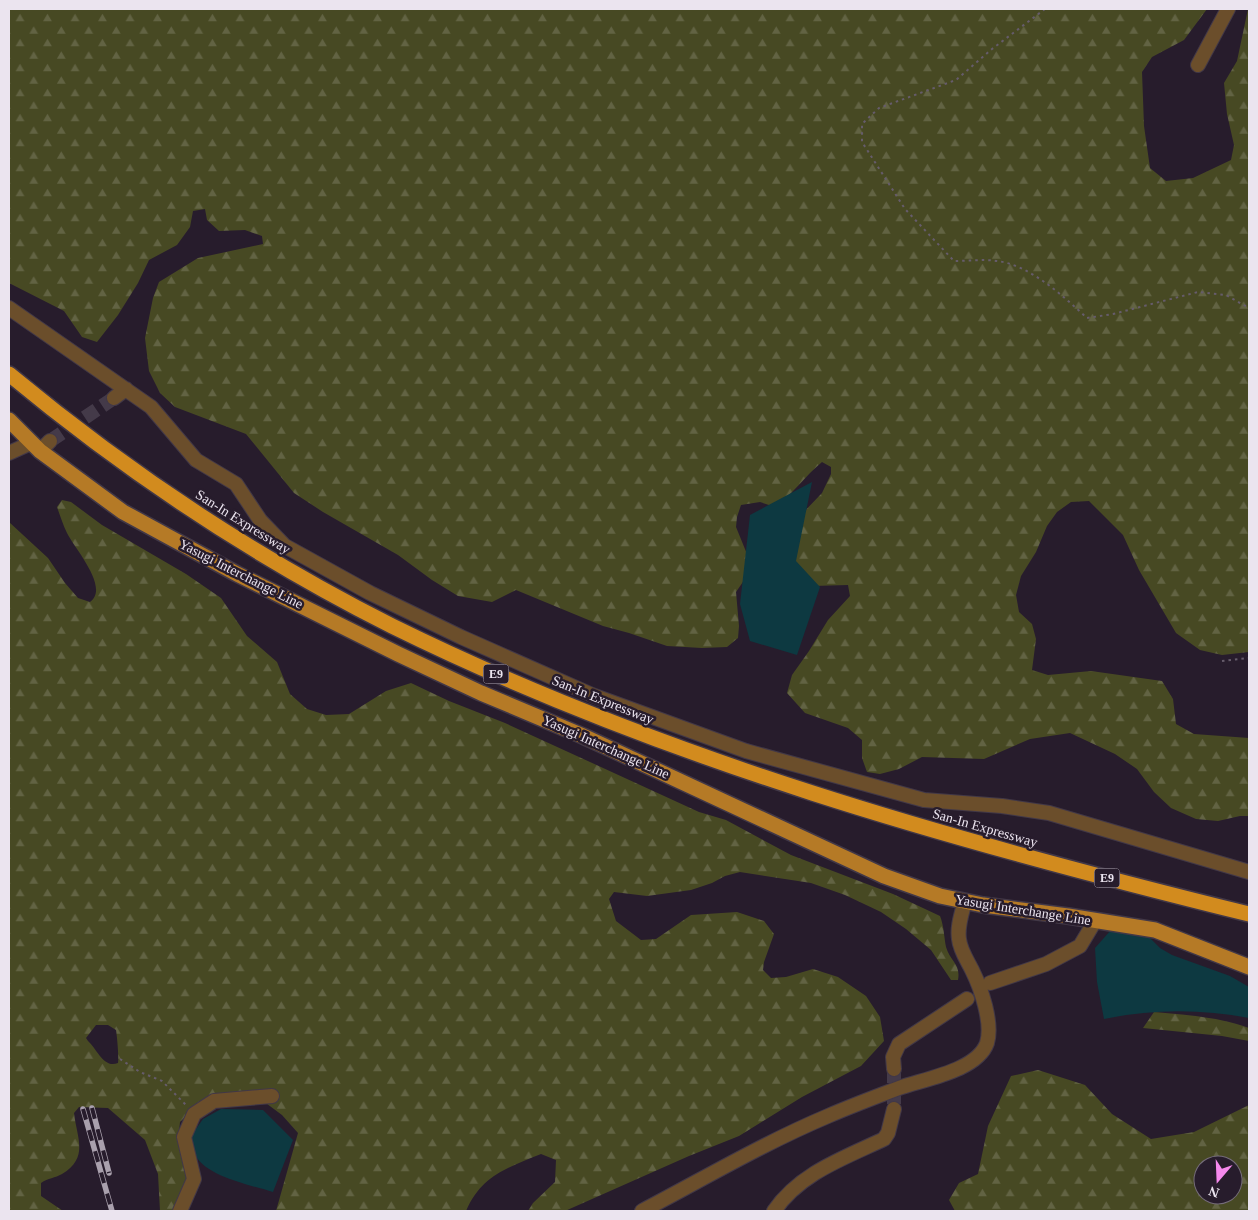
<svg xmlns="http://www.w3.org/2000/svg" width="1258" height="1220" font-family="'Times New Roman',serif">
  <style>
    .forest { fill: url(#forest-firs); fill-rule: evenodd }
    .water { fill: #0d3941 }
    .lines { fill: none; stroke-linecap: round; stroke-linejoin: round }
    .minor-tunnel { stroke: #443a49; stroke-width: 14; stroke-dasharray: 14 7; stroke-linecap: butt }
    .minor-casing { stroke: #423847; stroke-width: 16 }
    .major-casing { stroke: #423847; stroke-width: 18 }
    .highway-casing { stroke: #423847; stroke-width: 18 }
    .path { stroke: #665c6b; stroke-width: 2; stroke-dasharray: 2.5 4; stroke-linecap: butt }
    .minor { stroke: #6b4e2b; stroke-width: 14 }
    .major { stroke: #b57a26; stroke-width: 15 }
    .highway { stroke: #d28b1e; stroke-width: 15 }
    .rail-casing { stroke: #a9a0ad; stroke-width: 5.5 }
    .rail { stroke: #271c2c; stroke-width: 4; stroke-dasharray: 11; stroke-linecap: butt }
    .labels { text-anchor: middle; dominant-baseline: central; stroke-width: 5; stroke-linejoin: round; paint-order: stroke }
    .shield { fill: #271c2c; stroke: #b0a8b4; stroke-width: 1 }
    .shield-label { font-size: 12px; font-weight: bold; fill: #ebe4ef }
    .street-label { font-size: 14px; fill: #ebe4ef; stroke: #271c2c }
  </style>
  <defs>
    <pattern id="forest-firs" width="22" height="20" patternUnits="userSpaceOnUse" patternTransform="scale(1.25)"><rect width="22" height="20" fill="#474923"/><path d="M5 1l3.5 6h-7zM16 11l3.5 6h-7z" fill="#626343"/></pattern>
  </defs>
  <rect width="100%" height="100%" fill="#271c2c"/>
  <path class="forest" d="M9 9H1207L1184 40 1152 57 1142 72 1144 126 1150 168 1166 181 1193 178 1231 160 1234 145 1227 114 1224 83 1237 61 1248 9H1249V652L1222 655 1200 650 1176 633 1139 570 1123 535 1089 501 1071 502 1057 512 1047 526 1036 552 1021 576 1016 595 1019 612 1032 624 1036 639 1032 670 1048 675 1091 671 1162 681 1173 699 1176 724 1194 734 1249 738V816H1240L1218 821 1196 819 1171 808 1154 792 1137 769 1115 754 1070 733 1030 739 984 759 922 757 899 769 880 774 867 772 862 758V740L848 728 805 713 787 693 792 675 809 651 828 620 850 596 848 585 812 586 792 562 800 516 822 493 831 474V467L822 462C805 476 793 494 775 507L760 502 741 505 737 517 736 527 749 559 747 576 736 592 739 626 738 638 727 647 702 648 667 646 629 633 603 626 516 590 492 602 458 596 432 580 398 555 323 512 294 493 246 434 175 407 160 393 149 371 145 338 153 298 159 282 198 258 263 244 262 236 245 230 219 231 207 220 205 209 193 211 190 227 177 245 149 260 138 283 118 315 97 342 82 337 64 311 9 283Z
    M62 500 71 502 102 525 186 574 221 598 247 636 277 662 290 694 307 709 326 715 349 714 386 691 411 683 449 701 505 723 699 812 726 820 791 855 893 894 940 916C944 926 944 937 946 947 950 961 961 964 958 980H951L931 950 906 929 881 912 845 895 811 883 740 872 725 876 712 883 691 890 647 896 614 892 609 899 616 921 641 940 656 939 691 915 737 912 764 921 774 934 764 962 763 970 771 978 786 977 813 969 838 977 866 996 880 1017 884 1041 861 1066 802 1097 739 1136 689 1156 565 1211H528L533 1203 555 1182 556 1160 541 1154C507 1168 482 1175 466 1211H276L298 1133 282 1115 251 1092H231L201 1101 180 1122 178 1141 187 1173 183 1195 175 1211H160L158 1174 145 1140 108 1108 79 1107 74 1113C77 1139 89 1157 62 1174 55 1178 48 1178 41 1183V1196L63 1211H9V522L48 558 65 583 78 598 90 602C110 588 75 549 67 533 63 525 60 515 57 507ZM96 1025H108L116 1030C117 1036 119 1057 118 1063 104 1069 97 1049 88 1041L86 1038Z
    M1154 1012C1187 1015 1219 1017 1249 1028V1041L1222 1036 1143 1028Z
    M1038 1070 1085 1085 1112 1114 1151 1139 1194 1132 1249 1105V1211H955L949 1200 959 1183 978 1174 988 1126 1011 1076ZM1203 1165H1233V1195H1203Z"/>
  <path class="water" d="M812 482 796 561 820 587 797 655 750 641 740 604 750 515Z
    M1111 930 1149 937 1160 948 1172 955 1230 976 1249 987V1018C1201 1009 1152 1009 1104 1019L1097 982 1095 948Z
    M221 1109 263 1110 293 1140 273 1192C251 1185 207 1177 195 1155 192 1150 192 1142 191 1136L203 1119Z"/>
  <g class="lines">
    <path class="minor-tunnel" d="M50 441 114 398
      M894 1069V1109"/>
    <defs>
      <path id="minor" d="M1198 65 1228 9
        M9 308 151 407 196 460 236 484 260 520 285 546 370 593 461 637 592 695 746 751 924 800 1002 806 1049 813 1249 872
        M114 398 126 389
        M40 451 50 441
        M9 453 31 443
        M990 983 1046 964 1080 946 1095 921
        M894 1069 893 1057 899 1044 967 999
        M180 1211 194 1179 184 1137 194 1114 214 1101 272 1096
        M642 1211C703 1179 764 1143 828 1116 851 1106 875 1097 899 1088 924 1079 977 1071 987 1043 993 1023 981 988 972 970 967 960 960 950 959 939 957 926 962 913 965 901
        M774 1211C800 1173 844 1158 884 1139L888 1133 894 1109"/>
      <path id="major" d="M9 420 40 451 123 512 237 574 398 654 481 693 583 736 884 876 940 896 983 905 1068 916 1155 930 1249 967"/>
      <path id="highway" d="M9 374C127 472 255 557 392 626 664 760 957 842 1249 914"/>
    </defs>
    <use href="#minor" class="minor-casing"/>
    <use href="#major" class="major-casing"/>
    <use href="#highway" class="highway-casing"/>
    <path class="path" d="M1045 9 992 49 956 80 879 108 862 124V142L905 209 954 261C968 261 983 259 997 261 1030 265 1063 296 1087 318L1113 314 1198 292 1226 295 1249 308
      M1222 661 1249 658
      M120 1059 140 1072 162 1081 186 1105"/>
    <use href="#minor" class="minor"/>
    <use href="#major" class="major"/>
    <use href="#highway" class="highway"/>
    <defs>
      <path id="rail" d="M92 1108 109 1173
        M83 1109 112 1211"/>
    </defs>
    <use href="#rail" class="rail-casing"/>
    <use href="#rail" class="rail"/>
  </g>
  <g class="labels">
    <g class="shield">
      <rect x="483.5" y="664.5" width="25" height="19" rx="4"/>
      <rect x="1094.5" y="868.5" width="25" height="19" rx="4"/>
    </g>
    <g class="shield-label">
      <text x="496" y="674">E9</text>
      <text x="1107" y="878">E9</text>
    </g>
    <g class="street-label">
      <text transform="translate(243 522) rotate(32)">San-In Expressway</text>
      <text transform="translate(241 574) rotate(27)">Yasugi Interchange Line</text>
      <text transform="translate(603 700) rotate(22)">San-In Expressway</text>
      <text transform="translate(606 747) rotate(24)">Yasugi Interchange Line</text>
      <text transform="translate(985 828) rotate(16)">San-In Expressway</text>
      <text transform="translate(1023 910) rotate(9)">Yasugi Interchange Line</text>
    </g>
  </g>
  <rect width="1258" height="1220" fill="none" stroke="#ebe4ef" stroke-width="20"/>
  <g transform="translate(1218 1180) rotate(199)"><circle r="24" fill="#271c2c" stroke="#756c7a"/>
  <path d="M0-4L9 19L0 12L-9 19Z" fill="#f689ed"/>
  <text y="-8" font-size="14" font-weight="bold" text-anchor="middle" fill="#ebe4ef">N</text>
  </g>
</svg>
